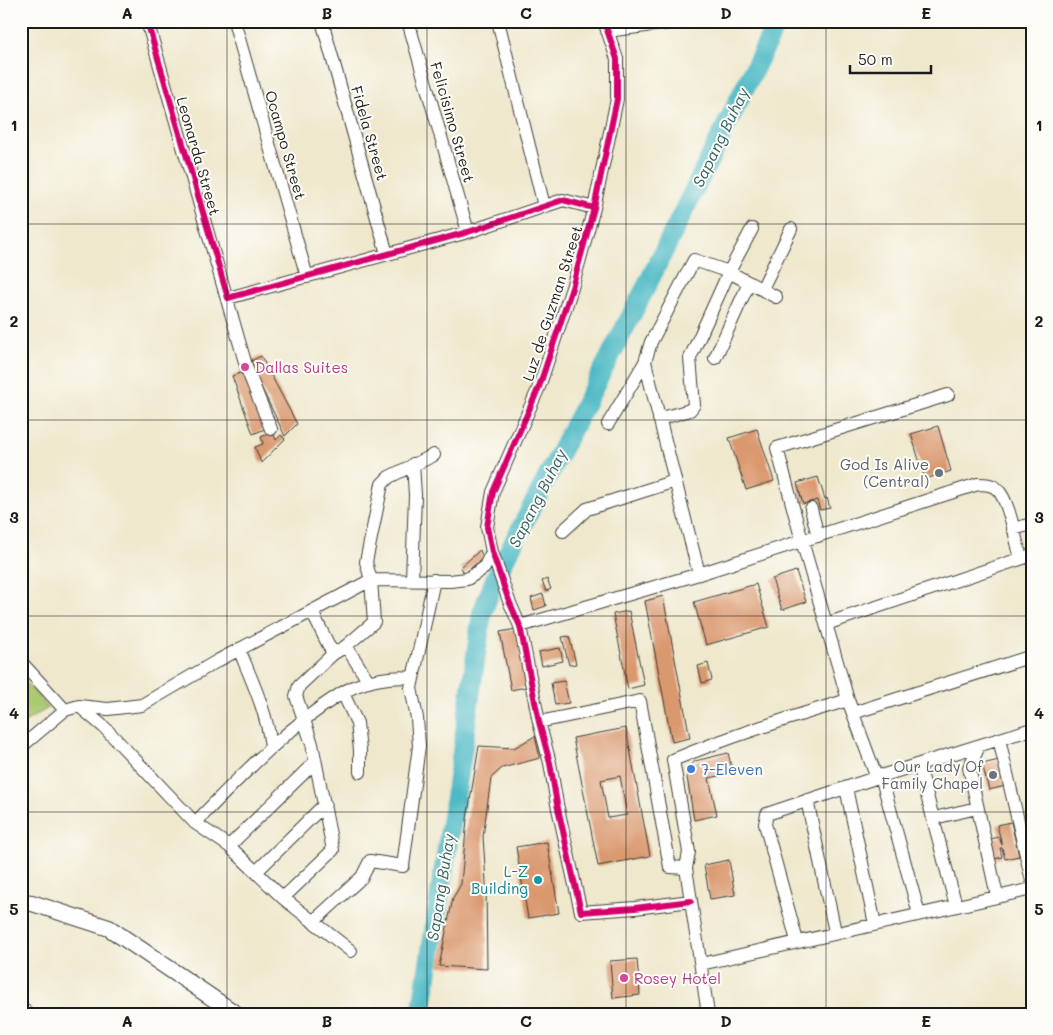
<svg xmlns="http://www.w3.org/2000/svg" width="1053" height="1035" font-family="Mali,sans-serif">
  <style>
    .green { fill: #abc970; stroke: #647246 }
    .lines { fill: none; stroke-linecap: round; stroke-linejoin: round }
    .river { stroke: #4ab8c4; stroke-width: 20 }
    .building { fill: #da986e; fill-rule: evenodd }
    .minor-casing { stroke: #3c3b37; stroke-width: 14 }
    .major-casing { stroke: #3c3b37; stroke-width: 18 }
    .minor { stroke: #fff; stroke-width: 12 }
    .major { stroke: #fff; stroke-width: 16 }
    .cycleway-casing { stroke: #fdfcf7; stroke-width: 9 }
    .cycleway { stroke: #d6006c; stroke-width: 6 }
    .grid { fill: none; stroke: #1c1c1c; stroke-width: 1; stroke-opacity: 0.55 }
    .hotel-dot { fill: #d1479c; stroke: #fdfcf7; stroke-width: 2 }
    .worship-dot { fill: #6b7280; stroke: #fdfcf7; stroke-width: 2 }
    .shop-dot { fill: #3f7fe0; stroke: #fdfcf7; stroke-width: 2 }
    .culture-dot { fill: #0f9aa8; stroke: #fdfcf7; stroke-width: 2 }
    .labels { text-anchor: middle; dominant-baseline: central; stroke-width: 4; stroke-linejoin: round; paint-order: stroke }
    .street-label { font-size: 15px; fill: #1c1c1c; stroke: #fdfcf7 }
    .hotel-label { font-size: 15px; fill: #b23c85; stroke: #fdfcf7; text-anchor: start }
    .worship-label { font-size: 15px; fill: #5b616d; stroke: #fdfcf7; text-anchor: end }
    .shop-label { font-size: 15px; fill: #366cbe; stroke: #fdfcf7; text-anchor: start }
    .culture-label { font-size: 15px; fill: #0d838f; stroke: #fdfcf7; text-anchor: end }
    .water-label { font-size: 16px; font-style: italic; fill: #316268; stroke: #fdfcf7 }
    .neatline { fill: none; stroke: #1c1c1c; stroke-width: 2 }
    .grid-label { font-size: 16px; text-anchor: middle; font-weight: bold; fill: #1c1c1c }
  </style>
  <rect width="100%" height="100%" fill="#fdfcf7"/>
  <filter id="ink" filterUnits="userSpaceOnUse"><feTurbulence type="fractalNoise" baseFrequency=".02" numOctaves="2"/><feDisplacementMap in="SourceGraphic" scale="10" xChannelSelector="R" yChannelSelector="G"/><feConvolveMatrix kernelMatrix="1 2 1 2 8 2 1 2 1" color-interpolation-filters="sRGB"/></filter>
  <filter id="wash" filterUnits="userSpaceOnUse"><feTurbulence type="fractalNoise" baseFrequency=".0096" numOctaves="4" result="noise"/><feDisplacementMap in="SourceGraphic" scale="20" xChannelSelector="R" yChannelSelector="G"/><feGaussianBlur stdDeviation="1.12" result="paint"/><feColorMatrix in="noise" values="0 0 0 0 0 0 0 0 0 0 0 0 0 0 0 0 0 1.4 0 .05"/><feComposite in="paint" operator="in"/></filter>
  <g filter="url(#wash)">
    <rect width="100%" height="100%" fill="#efe8cd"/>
    <path class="green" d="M21 677 48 708 21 724Z"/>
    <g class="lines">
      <path class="river" d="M421 1014 461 759 482 613 496 576 647 285 771 35 770 21"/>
    </g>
    <g id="blocks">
      <path class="building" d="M261 356 297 424 285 436 249 362Z
        M240 373 249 381 267 428 253 434 232 376Z
        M938 426 951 471 925 479 911 434Z
        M757 429 774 481 746 490 729 438Z
        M273 432 276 440 281 435 285 439 261 463 255 447 263 444 261 437Z
        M818 477 825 499 827 498 830 508 820 510 817 500 803 504 797 483Z
        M480 550 483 558 464 574 461 567Z
        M796 571 806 602 782 610 772 579Z
        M547 579 551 589 546 591 542 581Z
        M756 584 769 627 706 645 694 602Z
        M543 594 546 606 534 610 531 598Z
        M663 596 690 738 672 742 645 601Z
        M629 611 644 685 628 689 613 614Z
        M516 629 526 687 511 690 500 632Z
        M569 636 576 664 569 665 562 637Z
        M560 648 563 661 542 666 539 652Z
        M708 663 712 680 702 683 698 666Z
        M564 681 569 703 555 705 551 683Z
        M626 728 650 856 598 866 573 738ZM620 776 627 815 608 818 601 780Z
        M535 736 540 758 502 768 491 778 483 837 486 882 487 969 439 966 453 898 461 884 467 819 479 746 514 748Z
        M728 753 733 773 709 778 717 815 694 820 686 771 695 761Z
        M999 760 1005 786 989 790 982 764Z
        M1011 822 1019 856 1005 859 1002 848H1000L1002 857 991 860 986 840 999 837 1002 845 997 825Z
        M547 842 559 913 528 918 516 847Z
        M729 860 735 895 710 899 704 865Z
        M637 959 640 995 613 998 610 961Z"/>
    </g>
  </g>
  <g filter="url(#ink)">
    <use href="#blocks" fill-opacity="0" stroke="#3c3b37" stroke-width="1"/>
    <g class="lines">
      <defs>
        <path id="minor" d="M147 21 247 369 271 429
          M234 21 307 277
          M322 21 387 254
          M408 21 468 232
          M498 21 544 206
          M604 21 617 59V99L594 208 572 288 539 387 493 492 487 527 492 552 509 601 520 626 539 722 550 763 557 804 581 912 635 908 691 901
          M607 31 684 21
          M762 289 791 229
          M228 298 468 232 563 200 594 208
          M715 358 749 283
          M659 419 690 410 694 405 690 358 729 272 752 229
          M608 424 645 362
          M811 509 818 536
          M1013 529 1032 524
          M563 531 587 509 675 481
          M699 574 645 362 651 342 694 260 729 272 776 297
          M412 580 415 495 413 464
          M312 612 333 654
          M826 624 1032 555
          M520 626 699 574 978 484C985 484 992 484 997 489 1009 499 1016 542 1021 558
          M346 646 369 682
          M239 649C252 681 267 712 271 747
          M21 662 65 710
          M343 693 357 723 360 750V772
          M79 706 105 728 195 823 229 846 283 898 351 951
          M853 713 1032 656
          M539 722 640 701 670 867 686 868 708 1014
          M999 739 1032 881
          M979 746 969 768 997 896
          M21 747 65 710 79 706 108 709 142 705 219 660 371 580 450 581 467 579 484 568 492 552
          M919 765 956 906
          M846 788 875 924
          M807 800 835 932
          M934 818 977 808
          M195 823C241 776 286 728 342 693 362 681 390 675 412 678
          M229 846 315 762
          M686 868 689 852 673 760C730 736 789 718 848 700
          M256 872 325 804
          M283 898 333 850 312 744 296 696 299 686 333 654 346 646 374 622 371 580 366 562 382 484 389 477 434 455
          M919 914 881 776 875 773 848 700 802 541 777 448 948 395
          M313 922 362 877 370 861 403 866 419 746 417 718 411 688 434 580
          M797 941 765 824 767 814 881 776 1032 729
          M701 964 1032 889
          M21 1007 28 1014"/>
        <path id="major" d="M21 902 32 903 109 928 236 1014"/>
      </defs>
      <use href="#minor" class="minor-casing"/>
      <use href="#major" class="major-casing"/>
      <use href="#minor" class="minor"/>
      <use href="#major" class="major"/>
      <defs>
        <path id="cycleway" d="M147 21 228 298 468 232 563 200 594 208
          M604 21 617 59V99L594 208 572 288 539 387 493 492 487 527 492 552 509 601 520 626 539 722 550 763 557 804 581 912 635 908 691 901"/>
      </defs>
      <use href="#cycleway" class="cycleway-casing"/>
      <use href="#cycleway" class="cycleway"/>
    </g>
  </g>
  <path class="grid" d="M227 21V1014M427 21V1014M626 21V1014M826 21V1014M21 224H1032M21 420H1032M21 616H1032M21 812H1032"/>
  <g class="hotel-dot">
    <circle cx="245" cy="367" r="5"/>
    <circle cx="624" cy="978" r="5"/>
  </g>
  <g class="worship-dot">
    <circle cx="939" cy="473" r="5"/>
    <circle cx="993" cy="775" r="5"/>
  </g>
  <circle class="shop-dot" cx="691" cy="769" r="5"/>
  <circle class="culture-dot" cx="538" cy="880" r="5"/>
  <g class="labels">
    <g class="street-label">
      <text transform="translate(453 122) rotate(74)">Felicisimo Street</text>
      <text transform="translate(370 133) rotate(74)">Fidela Street</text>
      <text transform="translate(286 145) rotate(74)">Ocampo Street</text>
      <text transform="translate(199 156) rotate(74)">Leonarda Street</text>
      <text transform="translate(552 303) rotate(-72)">Luz de Guzman Street</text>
    </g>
    <g class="hotel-label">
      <text x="255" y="367">Dallas Suites</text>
      <text x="634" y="978">Rosey Hotel</text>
    </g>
    <g class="worship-label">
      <text x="929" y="464">God Is Alive<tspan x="929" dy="17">(Central)</tspan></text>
      <text x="983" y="766">Our Lady Of<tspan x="983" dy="17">Family Chapel</tspan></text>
    </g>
    <g class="shop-label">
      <text x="701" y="769">7-Eleven</text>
    </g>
    <g class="culture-label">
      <text x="528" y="871">L-Z<tspan x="528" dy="17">Building</tspan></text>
    </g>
    <g class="water-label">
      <text transform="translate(720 137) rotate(-64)">Sapang Buhay</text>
      <text transform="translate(537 498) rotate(-63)">Sapang Buhay</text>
      <text transform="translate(440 887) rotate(-81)">Sapang Buhay</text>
    </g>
  </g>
  <rect width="1053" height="1035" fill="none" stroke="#fdfcf7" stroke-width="55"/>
  <path d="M850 65v8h81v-8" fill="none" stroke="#1c1c1c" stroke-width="2.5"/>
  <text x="858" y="65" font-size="15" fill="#1c1c1c" stroke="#fdfcf7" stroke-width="4" paint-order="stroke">50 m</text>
  <rect x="28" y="28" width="998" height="980" class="neatline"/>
  <g class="grid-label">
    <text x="127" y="19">A</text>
    <text x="327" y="19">B</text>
    <text x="526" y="19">C</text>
    <text x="726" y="19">D</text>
    <text x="926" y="19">E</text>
    <text x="14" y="131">1</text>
    <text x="1039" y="131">1</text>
    <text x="14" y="327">2</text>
    <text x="1039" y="327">2</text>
    <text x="14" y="523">3</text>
    <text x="1039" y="523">3</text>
    <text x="14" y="719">4</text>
    <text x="1039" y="719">4</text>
    <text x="14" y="915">5</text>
    <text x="1039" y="915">5</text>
    <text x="127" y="1027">A</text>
    <text x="327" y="1027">B</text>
    <text x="526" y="1027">C</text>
    <text x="726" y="1027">D</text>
    <text x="926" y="1027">E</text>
  </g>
</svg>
